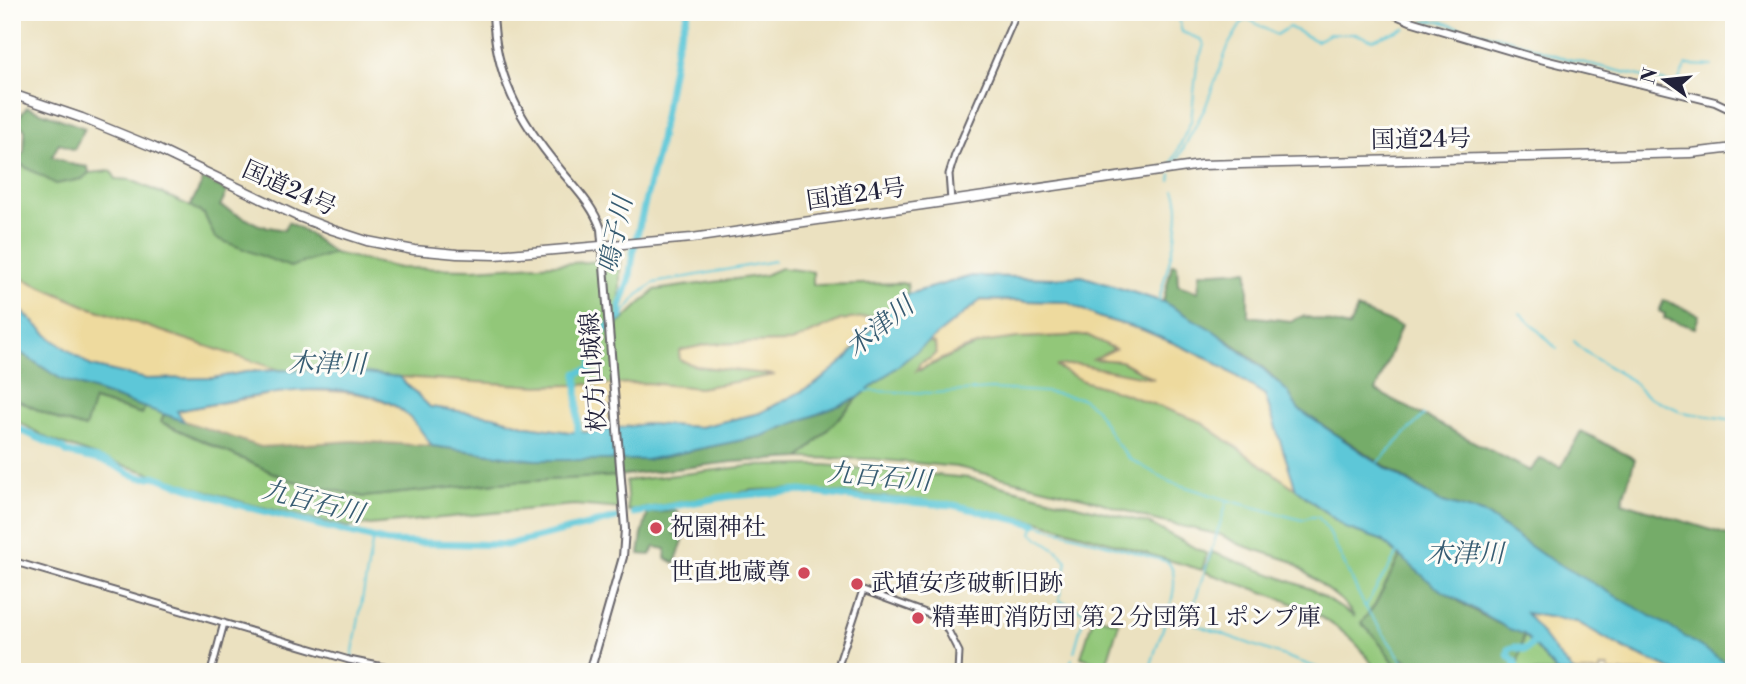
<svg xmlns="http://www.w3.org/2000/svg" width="1746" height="684" font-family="'Libre Bodoni','Noto Serif JP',serif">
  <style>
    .green { fill: #92c779; stroke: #5a745a; stroke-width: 2 }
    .forest { fill: #75ac69; stroke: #4c6752; stroke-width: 2 }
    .sand { fill: #eeda9e; stroke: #887e6c; stroke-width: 2 }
    .water { fill: #5dc7d8; stroke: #40748a; stroke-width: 2 }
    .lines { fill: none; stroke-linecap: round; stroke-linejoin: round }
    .stream { stroke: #5dc7d8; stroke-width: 2 }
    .river { stroke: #5dc7d8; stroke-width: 7 }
    .secondary-casing { stroke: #68656a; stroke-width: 9 }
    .primary-casing { stroke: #68656a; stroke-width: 10 }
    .highway-casing { stroke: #68656a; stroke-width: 11 }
    .secondary { stroke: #fff; stroke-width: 5 }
    .primary { stroke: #fff; stroke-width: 6 }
    .highway { stroke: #fff; stroke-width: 8 }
    .poi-dot { fill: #d1495b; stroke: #fdfcf7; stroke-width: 2.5 }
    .labels { text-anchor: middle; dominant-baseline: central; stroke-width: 6; stroke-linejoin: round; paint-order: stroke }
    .street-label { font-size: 24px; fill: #22223b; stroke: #fdfcf7 }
    .poi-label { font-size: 24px; fill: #22223b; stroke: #fdfcf7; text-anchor: start }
    .water-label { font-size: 26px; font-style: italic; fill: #375c72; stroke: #fdfcf7 }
  </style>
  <rect width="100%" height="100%" fill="#fdfcf7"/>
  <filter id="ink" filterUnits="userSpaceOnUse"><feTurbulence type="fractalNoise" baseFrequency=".0143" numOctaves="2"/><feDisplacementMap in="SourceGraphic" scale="14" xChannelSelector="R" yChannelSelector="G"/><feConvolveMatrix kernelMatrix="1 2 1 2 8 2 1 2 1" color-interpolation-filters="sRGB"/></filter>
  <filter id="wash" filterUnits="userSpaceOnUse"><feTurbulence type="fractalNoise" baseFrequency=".00686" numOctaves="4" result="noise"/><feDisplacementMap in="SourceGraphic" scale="28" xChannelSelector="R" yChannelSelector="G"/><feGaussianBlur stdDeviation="1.57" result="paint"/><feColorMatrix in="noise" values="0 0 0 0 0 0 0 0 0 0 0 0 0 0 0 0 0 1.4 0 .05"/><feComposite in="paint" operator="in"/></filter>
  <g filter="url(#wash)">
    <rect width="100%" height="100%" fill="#ebe1c0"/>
    <path class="green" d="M12 160 56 184 82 179 89 173 111 171 116 179 131 180 190 206 290 267 334 253 399 268 474 269 620 260V323L655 290 765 275 781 268 813 272V285L907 283 908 294 883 315 841 320 792 342 710 344 682 350 680 360 706 368 735 369 778 375 699 388 646 383 538 386 399 377 348 371 279 370 88 307 12 274Z
      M1087 335 1116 349 1096 359 1121 361 1156 380 1120 374 1059 368 1083 381 1120 392 1199 421 1296 489 1346 528 1381 540 1400 556 1375 605 1361 623 1375 637 1401 672H1378C1371 663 1365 653 1358 646 1320 605 1256 591 1205 572L1212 552 1311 589 1355 617 1342 601 1291 561 1241 545 1221 535 1154 520 1087 498 957 467 873 459 800 458 858 398 928 342H935L936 353 930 359 923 361 920 370C941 361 962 349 984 343 1018 335 1053 338 1087 335Z
      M12 397 59 420 85 428 93 400 142 414 145 407 164 414 162 423 289 480 364 497 497 483 618 476 621 509 574 505 348 527 249 504 101 458 49 439 12 418Z
      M824 465 969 478 1148 523 1207 554 1202 570 1041 522 955 504 801 489 753 490 628 511 626 481 750 466Z
      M1094 615 1119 623 1106 665 1081 657Z
      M1524 634 1557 672H1516Z"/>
    <path class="forest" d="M27 107 85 128 74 150 59 143 52 157 74 165 88 167 89 173 82 179 56 184 13 160 24 152 25 130 16 121Z
      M204 179 227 192 220 206 259 225 284 230 288 222 306 232 334 253 290 267 215 238 204 214 190 206Z
      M1172 264 1177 265 1178 285 1198 292 1200 273 1248 270V316L1291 321 1303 316 1349 327 1357 309 1401 326 1376 391 1530 471 1540 459 1561 467 1581 431 1635 459 1622 502 1734 537V668L1543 555 1485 514 1439 501 1298 409C1269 360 1211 329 1163 302Z
      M1664 300 1699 315 1695 328 1664 318 1665 314 1659 311Z
      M12 347 61 379 145 407 142 414 94 400 85 428 59 420 13 398Z
      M858 398 800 458 732 462 618 476 497 483 364 497 289 480 161 422 164 414 261 447 353 441 432 446 535 460H646L762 436Z
      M676 511 679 516 674 534 685 535 675 563 665 558 666 549 655 547 650 555 639 554 642 534 648 513Z
      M1400 556C1436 588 1478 618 1524 634L1516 672H1433L1402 658 1411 672H1401L1375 637 1361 623 1375 605Z"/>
    <path class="sand" d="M12 274 88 307 279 370 246 372 213 378 146 379 91 366 52 339 12 302Z
      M981 300 1067 302 1098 317 1143 330 1208 358 1265 395 1296 489 1199 421 1120 392 1083 381 1059 368 1057 366 1077 364 1154 379 1121 361 1094 359 1115 349 1087 335 1017 338 988 342 966 348 916 371 920 363 930 359 936 353 935 343 928 342Z
      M883 315 845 360 814 385 760 413 700 427 645 424 592 432H569L527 426 493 416 430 407 399 377 538 386 646 383 699 388 775 375 696 366 680 360 679 352 682 350 710 344 792 342 841 320Z
      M295 390C338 391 386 389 417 424 423 430 427 439 432 446L353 441 261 447 184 421 176 411Z
      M1525 613 1577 622 1627 650 1677 672H1609L1608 667H1601L1599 672H1574L1558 655Z"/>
    <path class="water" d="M972 276 1052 278 1082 276 1163 302 1214 331 1261 367 1288 392 1298 409 1376 462 1439 501 1485 514 1543 555 1665 624 1734 668V672H1677L1627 650 1577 622 1526 613 1558 655 1574 672H1557L1524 634 1509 629 1436 587 1381 540 1346 528 1296 489 1265 395 1208 358 1143 330 1098 317 1067 302 981 300 858 398 762 436 646 460H535L432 446C419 427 404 407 381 399 322 377 237 400 177 411L184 421 61 379 12 347V302L52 339 91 366 146 379 213 378 246 372 279 370 348 371 399 377 430 407 493 416 527 426 569 432H592L645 424 700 427 760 413 814 385 845 360 883 315 908 294Z"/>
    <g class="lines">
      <path class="stream" d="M1424 21H1440L1462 28 1509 39 1560 57 1674 84 1678 82 1686 65 1712 66
        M1175 164 1205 108 1229 44 1243 21 1250 20 1276 35 1289 27 1316 41 1330 34H1356L1373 40 1405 28
        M1171 165 1191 121 1197 65 1204 45 1202 40 1182 32 1177 12
        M1170 181 1171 174
        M1159 300C1165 272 1187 216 1174 190
        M1520 313 1557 349
        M621 317 638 295 654 283 774 261
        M1574 341C1585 355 1613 368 1629 379 1637 385 1642 393 1650 398 1660 403 1671 405 1681 412L1734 420
        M866 391 935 393 991 389 1045 392 1081 398 1096 409 1116 443 1130 459 1170 482 1227 500 1302 520 1310 517H1318L1328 530 1365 607
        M1378 462 1424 415
        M1227 502 1190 617 1197 625 1329 672
        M1398 552 1365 607 1410 672
        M1074 652 1085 612 1059 600 1067 561 1058 551 1032 533 1035 524 1168 562C1188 585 1153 643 1150 672
        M352 657 373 538
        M1072 659 1069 667 1083 672
        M352 662 354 672"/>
      <path class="river" d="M12 426 63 449 68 453C81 456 94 458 107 462 124 468 135 482 154 476L236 504 387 542 507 545 616 518
        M578 441 577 373 590 369C594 361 591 355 593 347 596 333 611 325 621 317L620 306 629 281 634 247 658 150 677 44 688 12
        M634 513 730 496 802 491 865 499 953 505 1035 524
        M1516 672 1515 662 1508 655 1509 649 1515 647 1526 650 1537 639"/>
    </g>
  </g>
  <g filter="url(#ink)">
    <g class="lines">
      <defs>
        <path id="secondary" d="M951 201 949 174 955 155 1017 12
          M12 561 349 660 408 672
          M211 672 224 623
          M836 672 863 590 942 619 959 652 958 672"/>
        <path id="primary" d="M493 12C495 76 519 120 559 168 575 188 593 205 601 229L625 529 623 557 590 672
          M1389 12 1410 21 1528 56 1715 102 1734 111"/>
        <path id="highway" d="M12 94 82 118 153 147 297 216 333 230 367 241 414 250 457 254 496 255 692 238 1201 165 1691 153 1734 148"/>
      </defs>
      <use href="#secondary" class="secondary-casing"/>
      <use href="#primary" class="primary-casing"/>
      <use href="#highway" class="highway-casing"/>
      <use href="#secondary" class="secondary"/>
      <use href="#primary" class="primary"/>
      <use href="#highway" class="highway"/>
    </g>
  </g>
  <g class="poi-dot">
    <circle cx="656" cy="528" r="7"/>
    <circle cx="804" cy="573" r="7"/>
    <circle cx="857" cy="584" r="7"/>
    <circle cx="918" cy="618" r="7"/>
  </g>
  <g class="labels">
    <g class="street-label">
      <text transform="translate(1421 140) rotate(-1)">国道24号</text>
      <text transform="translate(289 189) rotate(24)">国道24号</text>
      <text transform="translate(856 195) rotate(-8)">国道24号</text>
      <text transform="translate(594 372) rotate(-94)">枚方山城線</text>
    </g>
    <g class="poi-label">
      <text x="670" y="528">祝園神社</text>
      <text x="790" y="573" text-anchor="end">世直地蔵尊</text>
      <text x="871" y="584">武埴安彦破斬旧跡</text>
      <text x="932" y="618">精華町消防団 第２分団第１ポンプ庫</text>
    </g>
    <g class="water-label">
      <text transform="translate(616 235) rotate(-78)">鳴子川</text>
      <text transform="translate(880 327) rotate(-39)">木津川</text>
      <text transform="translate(327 364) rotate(1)">木津川</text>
      <text transform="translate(879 477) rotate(5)">九百石川</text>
      <text transform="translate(313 502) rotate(14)">九百石川</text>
      <text x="1465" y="554">木津川</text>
    </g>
  </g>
  <rect width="1746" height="684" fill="none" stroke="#fdfcf7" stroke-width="42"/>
  <g transform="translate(1665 80) rotate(285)" stroke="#fdfcf7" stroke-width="5" paint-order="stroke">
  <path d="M0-5L12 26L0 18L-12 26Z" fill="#22223b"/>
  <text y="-10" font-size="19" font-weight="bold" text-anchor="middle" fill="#22223b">N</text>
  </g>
</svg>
